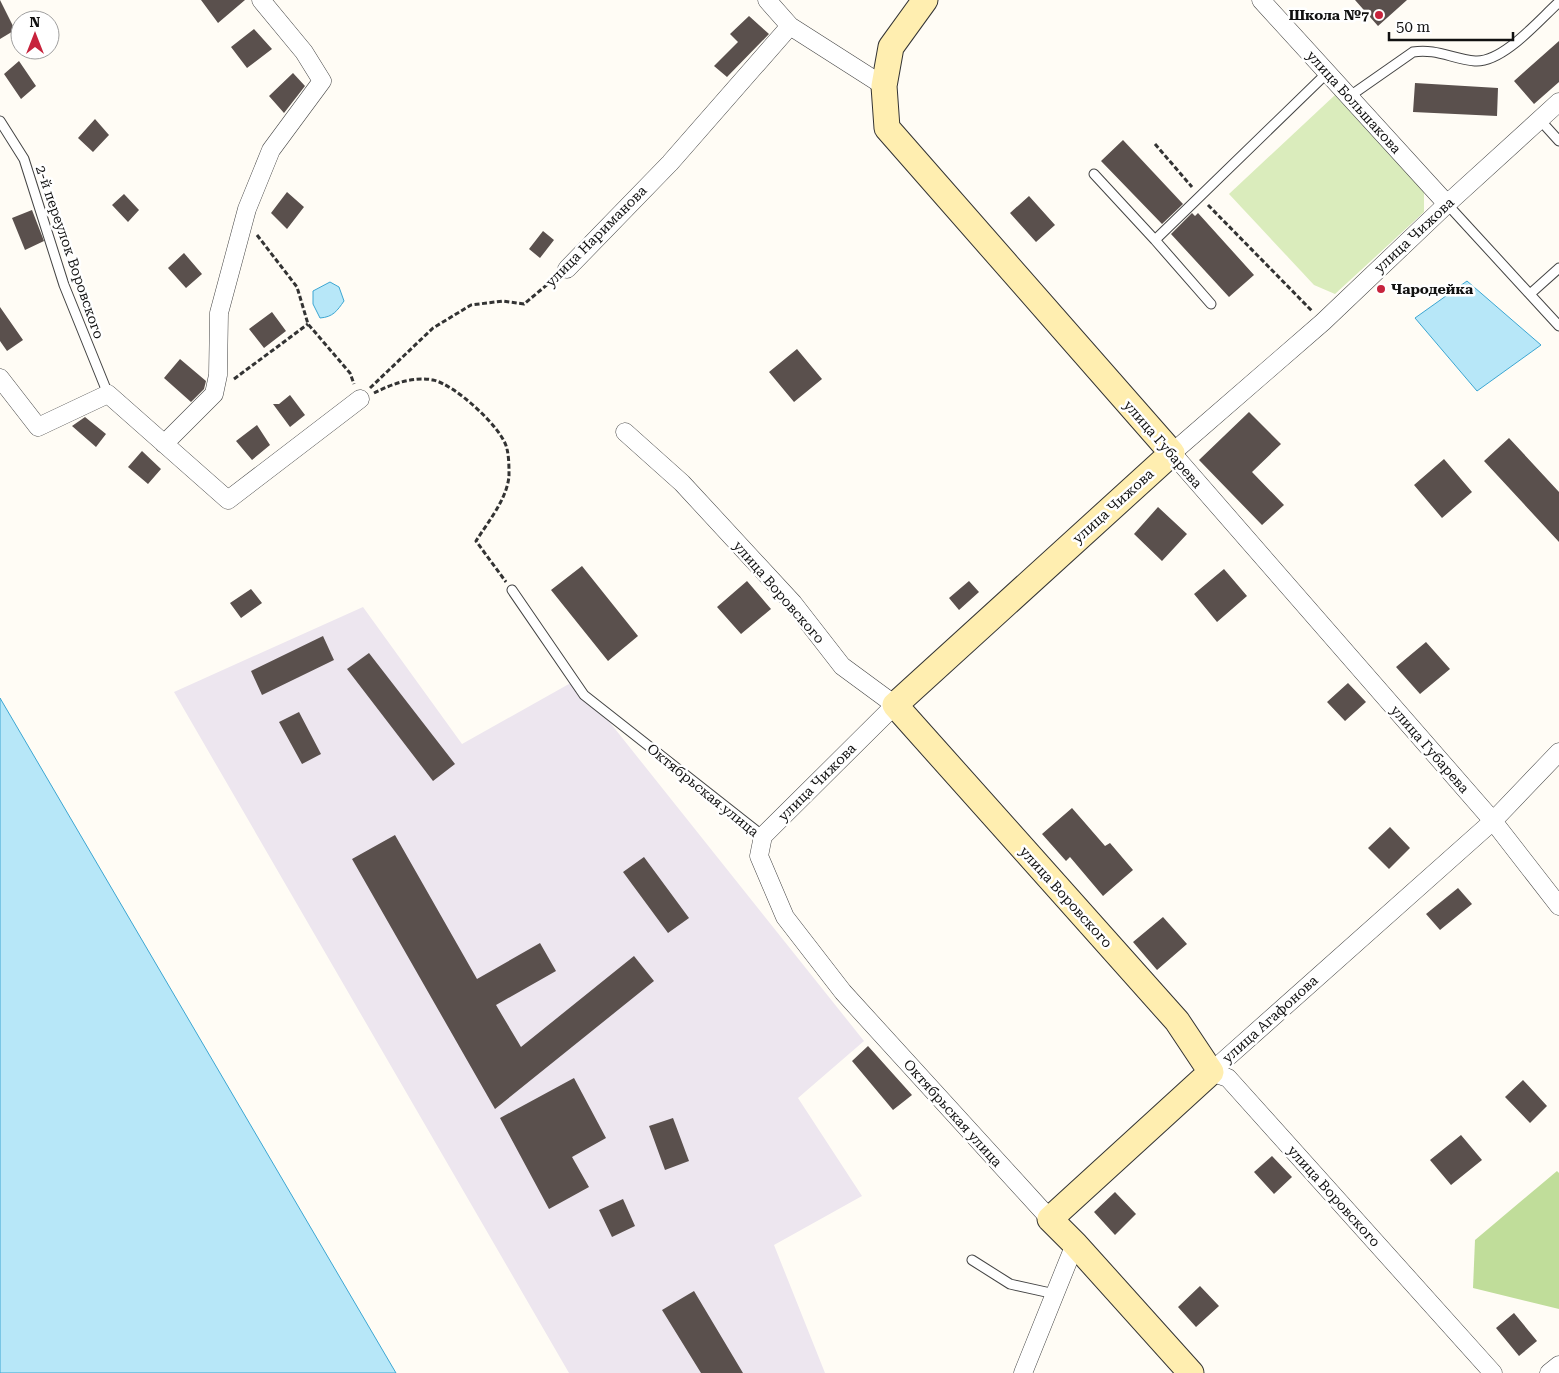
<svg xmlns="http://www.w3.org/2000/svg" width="1559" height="1373" font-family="'Roboto Serif',serif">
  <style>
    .industrial { fill: #ede6ef }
    .green { fill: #daecbc }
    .forest { fill: #c0dd9a }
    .water { fill: #b7e7f8; stroke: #3ca6d2 }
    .building { fill: #5a504d }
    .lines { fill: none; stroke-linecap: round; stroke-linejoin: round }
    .lane-casing { stroke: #444; stroke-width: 11 }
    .street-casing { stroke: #444; stroke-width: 19 }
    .secondary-casing { stroke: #333; stroke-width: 27 }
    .path { stroke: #333; stroke-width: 3; stroke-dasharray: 5 2.5; stroke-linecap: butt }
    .lane { stroke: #fff; stroke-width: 9 }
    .street { stroke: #fff; stroke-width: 18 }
    .secondary { stroke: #ffeeb0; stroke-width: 25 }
    .poi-dot { fill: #c7233c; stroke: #fff; stroke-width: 2 }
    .labels { text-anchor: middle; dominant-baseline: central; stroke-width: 5; stroke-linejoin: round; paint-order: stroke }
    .poi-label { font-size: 14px; font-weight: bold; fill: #111; stroke: #fff; text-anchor: end }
    .street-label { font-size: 14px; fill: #111; stroke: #fff }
  </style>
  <rect width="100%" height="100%" fill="#fffcf5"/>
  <path class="industrial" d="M363 607 462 744 576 680 864 1041 798 1098 862 1196 774 1245 825 1373H569L174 692Z"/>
  <path class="green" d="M1335 95 1424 192V212L1335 294 1314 285 1229 194Z"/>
  <path class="forest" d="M1557 1171 1559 1173V1309L1473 1288 1475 1240Z"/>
  <path class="water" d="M1467 281 1541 345 1477 391 1415 318Z
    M330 282 339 287 344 301C337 311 333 317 320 318L313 304V291Z
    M0 698 396 1373H0Z"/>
  <path class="building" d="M0 0 15 30 0 39Z
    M201 0H245L218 23Z
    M1355 0H1407L1378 26Z
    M749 16 769 34 727 77 714 66 738 42 730 34Z
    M254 29 272 49 247 68 231 47Z
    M1559 41V82L1534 104 1514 81Z
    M19 61 36 86 21 99 4 74Z
    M293 73 305 86 284 113 269 96Z
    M1415 83 1498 88 1497 116 1413 112Z
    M95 119 109 135 93 152 78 138Z
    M1123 140 1183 204 1162 224 1101 161Z
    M287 192 304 207 287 229 271 213Z
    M124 194 139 210 128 222 112 205Z
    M1029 196 1055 225 1036 242 1010 213Z
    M32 210 44 241 25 250 12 218Z
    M1192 213 1195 216 1198 213 1254 275 1229 297 1171 234Z
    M543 231 554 240 540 258 529 249Z
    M184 253 202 274 186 288 168 268Z
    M0 307 23 340 7 351 0 341Z
    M272 312 286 331 264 348 249 329Z
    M797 349 822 379 794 402 769 372Z
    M180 359 206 381 204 389 191 402 164 378Z
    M290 395 305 415 290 427 273 404H279Z
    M1249 412 1281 444 1252 472 1284 505 1262 525 1199 460Z
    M85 417 106 434 96 447 72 426Z
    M257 425 270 445 252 460 236 441Z
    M1509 438 1559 492V542L1484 461Z
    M142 451 161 469 148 484 128 467Z
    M1444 459 1472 492 1442 518 1414 485Z
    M1158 507 1187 534 1162 561 1134 534Z
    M582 566 638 636 608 661 551 590Z
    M1224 569 1247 596 1217 622 1194 594Z
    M747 581 771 609 741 634 717 607Z
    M969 581 979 592 959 610 949 598Z
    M251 589 262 603 241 618 230 603Z
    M323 636 334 660 262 695 251 671Z
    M1426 642 1450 669 1420 694 1396 667Z
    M369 653 455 764 433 781 347 669Z
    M1348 683 1366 702 1345 721 1327 702Z
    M299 712 321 754 302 764 279 722Z
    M1072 808 1105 846 1110 843 1133 870 1103 896 1070 857 1066 861 1042 834Z
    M1390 827 1410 848 1389 869 1368 848Z
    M395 835 477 979 540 943 556 971 496 1005 521 1047 634 956 654 981 495 1109 352 859Z
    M644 857 689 918 668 933 623 872Z
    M1458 888 1472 904 1440 930 1426 914Z
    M1163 917 1187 944 1157 970 1133 942Z
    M868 1046 912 1095 893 1110 852 1061Z
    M574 1078 606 1138 572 1157 589 1187 549 1209 500 1118Z
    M1523 1080 1547 1106 1530 1123 1505 1097Z
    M673 1118 689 1161 665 1170 649 1126Z
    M1461 1135 1482 1160 1451 1185 1430 1160Z
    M1272 1156 1292 1177 1274 1194 1254 1172Z
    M1115 1192 1136 1214 1115 1235 1094 1212Z
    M623 1199 635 1226 612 1237 599 1210Z
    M1200 1286 1219 1306 1196 1327 1178 1307Z
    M694 1291 743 1373H701L662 1310Z
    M1514 1313 1537 1341 1519 1356 1496 1328Z"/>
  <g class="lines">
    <defs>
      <path id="lane" d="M1350 96 1413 52C1435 48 1453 59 1475 61 1503 63 1539 20 1559 2
        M1540 120 1559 141
        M0 121 24 159 64 285 108 394
        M1094 174 1155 240 1328 72
        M1447 204 1559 326
        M1155 240 1211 304
        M1530 294 1559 268
        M512 590 584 695 763 836
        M972 1260 1010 1284 1055 1294"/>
      <path id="street" d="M767 0 790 26 884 86
        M1261 0 1447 204
        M1559 102 1447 204 1323 322 1172 453 1493 821 1559 906
        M567 269 670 163 790 26
        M0 378 38 427 108 394 228 500 360 399
        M625 432 682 483 793 603 842 666 895 705 763 836 759 856 785 917 843 992 1050 1219
        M164 444 214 394 218 375 219 313 247 209 271 150 322 81 304 52 261 0
        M1023 1373 1075 1244
        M1493 1373 1228 1078 1211 1072 1493 821 1559 752
        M1549 1373 1559 1365"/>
      <path id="secondary" d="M925 0 891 47 884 86 887 128 1172 453 895 705 1177 1021 1211 1072 1050 1219 1075 1244 1191 1373"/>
    </defs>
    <use href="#lane" class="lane-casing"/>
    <use href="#street" class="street-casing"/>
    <use href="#secondary" class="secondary-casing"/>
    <path class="path" d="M1155 144 1192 187
      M1208 205 1312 311
      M257 235 297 287 308 324 350 373 354 384
      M234 379 308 324
      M370 388 433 328 471 305 503 301 524 304 554 279
      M374 393C392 384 413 376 433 380 454 384 503 428 507 449 509 457 509 468 509 476 507 499 488 522 476 541L506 582"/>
    <use href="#lane" class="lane"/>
    <use href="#street" class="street"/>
    <use href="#secondary" class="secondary"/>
  </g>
  <g class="poi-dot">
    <circle cx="1379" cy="15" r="5"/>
    <circle cx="1381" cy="289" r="5"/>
  </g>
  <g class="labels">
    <g class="poi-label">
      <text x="1369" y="15">Школа №7</text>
      <text x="1391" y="289" text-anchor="start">Чародейка</text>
    </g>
    <g class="street-label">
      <text transform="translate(1354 102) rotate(48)">улица Большакова</text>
      <text transform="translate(1414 235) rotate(-43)">улица Чижова</text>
      <text transform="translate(596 236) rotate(-45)">улица Нариманова</text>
      <text transform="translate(70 252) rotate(71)">2-й переулок Воровского</text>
      <text transform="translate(1163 444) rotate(49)">улица Губарева</text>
      <text transform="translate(1113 506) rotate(-42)">улица Чижова</text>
      <text transform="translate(779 592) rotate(49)">улица Воровского</text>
      <text transform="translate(1430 749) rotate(49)">улица Губарева</text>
      <text transform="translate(817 782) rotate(-45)">улица Чижова</text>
      <text transform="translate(703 790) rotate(39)">Октябрьская улица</text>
      <text transform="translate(1066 897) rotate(48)">улица Воровского</text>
      <text transform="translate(1270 1019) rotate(-42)">улица Агафонова</text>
      <text transform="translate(953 1113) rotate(48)">Октябрьская улица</text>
      <text transform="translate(1334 1196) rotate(48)">улица Воровского</text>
    </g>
  </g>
  <g transform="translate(35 35)"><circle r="24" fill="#ffffff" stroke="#a0a0a0"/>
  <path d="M0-4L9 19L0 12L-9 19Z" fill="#c7233c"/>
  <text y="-8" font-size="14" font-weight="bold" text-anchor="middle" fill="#111111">N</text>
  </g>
  <path d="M1389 32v8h124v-8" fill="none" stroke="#111111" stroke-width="2.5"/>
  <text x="1396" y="32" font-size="15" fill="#111111" stroke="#ffffff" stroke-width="4" paint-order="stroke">50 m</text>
</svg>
